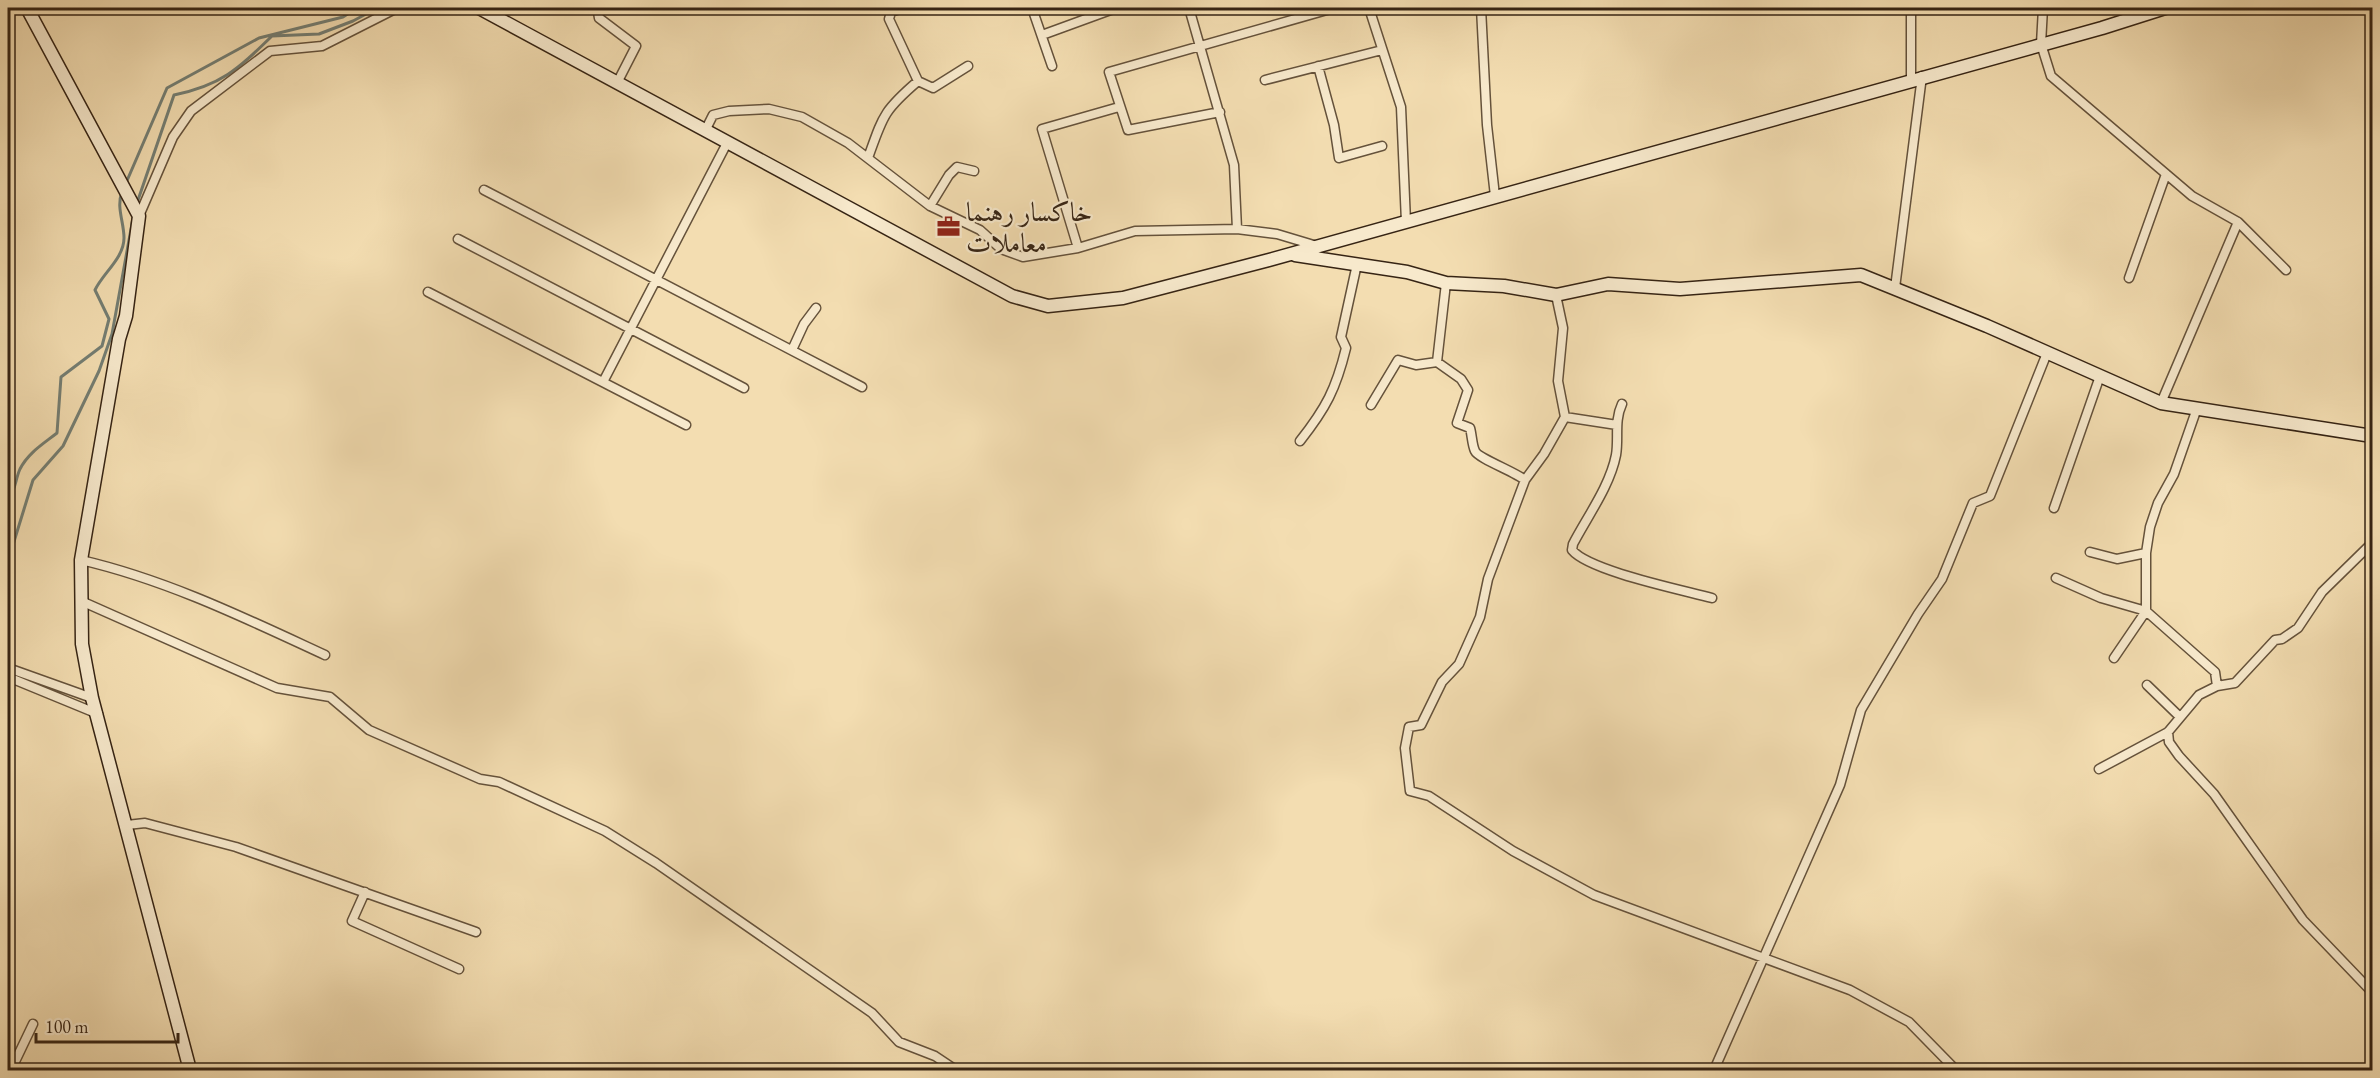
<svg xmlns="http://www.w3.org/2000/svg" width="2380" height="1078" font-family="'EB Garamond',Amiri,serif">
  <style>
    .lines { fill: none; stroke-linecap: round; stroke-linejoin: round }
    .stream { stroke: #747e73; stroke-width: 3 }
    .street-casing { stroke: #65523b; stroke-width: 11 }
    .secondary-casing { stroke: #362414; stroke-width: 15 }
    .street { stroke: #f7e9cc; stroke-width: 8 }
    .secondary { stroke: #f7e9cc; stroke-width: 12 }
    .labels { text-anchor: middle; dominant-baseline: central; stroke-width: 4.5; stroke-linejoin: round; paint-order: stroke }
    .poi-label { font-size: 27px; fill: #362414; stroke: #f7e9cc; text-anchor: start }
  </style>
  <rect width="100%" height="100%" fill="#f3ddb1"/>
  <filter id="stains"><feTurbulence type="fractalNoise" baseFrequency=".00333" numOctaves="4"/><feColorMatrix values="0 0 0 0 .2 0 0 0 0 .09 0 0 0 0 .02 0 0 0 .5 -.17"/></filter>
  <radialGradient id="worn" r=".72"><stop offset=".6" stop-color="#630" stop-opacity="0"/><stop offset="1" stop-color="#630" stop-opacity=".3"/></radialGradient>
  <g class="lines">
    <path class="stream" d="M126 183 167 88 259 38 343 17 357 8
      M137 203 174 95C222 85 238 69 272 36L319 34 353 21 377 8
      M8 499C16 490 15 480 20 469 28 453 43 444 57 433L61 377 102 346 109 319 95 290C103 273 124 258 124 238 124 222 116 207 122 192
      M8 561 33 480 63 446 99 371 112 334 133 218"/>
    <defs>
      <path id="street" d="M602 8 598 12 599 18 636 46 617 83
        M902 8 891 12 889 19 918 81 933 88 968 66
        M1032 8 1052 66
        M1189 8 1234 165 1237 229
        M1369 8 1401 107 1406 222
        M1481 8 1487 125 1495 196
        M2043 8 2041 44 2051 76 2192 196 2238 222 2161 403
        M1042 35 1116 8
        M1318 66 1334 125 1339 158 1382 146
        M1265 80 1382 50
        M1911 80V8
        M1220 112 1128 130 1109 72 1334 8
        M705 131 713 115 729 111 769 109 802 117 848 143 930 206 980 230 1001 249 1023 257 1078 248 1135 231 1237 229 1277 234 1317 246
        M868 158C883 116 883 111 918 81
        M484 190 862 387
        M930 206 949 175 957 167 974 171
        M139 216 173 137 191 111 270 51 322 46 397 8
        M2238 222 2286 270
        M458 239 744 388
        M1078 248 1042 129 1119 107
        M2129 278 2166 174
        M1446 283 1437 362 1461 379 1468 390 1457 423 1470 428C1472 435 1472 445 1475 451 1478 458 1515 472 1525 480
        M1895 288 1922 76
        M428 292 686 425
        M1556 295 1563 328 1558 381 1565 417 1544 454 1525 480 1488 579 1480 617 1459 664 1442 682 1421 725 1409 727 1405 748 1410 791 1429 796 1513 851 1594 895 1850 990 1909 1022 1956 1070
        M792 350 804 324 816 308
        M603 382 727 143
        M1622 404C1614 421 1619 438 1616 455 1610 486 1587 517 1573 544L1572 550C1589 571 1683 590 1712 598
        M1371 405 1398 360 1416 365 1437 362
        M2196 411 2174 474 2158 503 2150 527 2146 553V611L2215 672 2217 686
        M1565 417 1617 425
        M1300 441C1326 408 1336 389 1346 348L1341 337 1357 264
        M2054 508 2100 376
        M2090 552 2117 559 2146 553
        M81 560C167 580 245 618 325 655
        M2056 578 2101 598 2146 611 2114 658
        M81 601 277 688 330 697 369 730 480 779 499 782 605 831 656 863 872 1013 899 1042 935 1056 956 1070
        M8 668 92 698
        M8 677 98 714
        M2147 685 2180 717
        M2168 732 2169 742 2179 756 2214 794 2303 920 2372 992
        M2099 769 2168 732 2199 695 2217 686 2235 683 2275 640 2282 639 2298 628 2322 592 2372 543
        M127 825 145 823 236 847 476 932
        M365 892 352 921 459 969
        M11 1070 33 1024
        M1714 1070 1840 785 1861 710 1918 614 1942 579 1973 503 1990 496 2047 353"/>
      <path id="secondary" d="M27 8 139 216 126 316 119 339 81 560 82 644 92 698 190 1070
        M479 8 1012 296 1048 306 1123 298 1269 260 2102 28 2165 8
        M1295 255 1407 272 1446 283 1504 286 1556 295 1608 284 1680 289 1861 275 1987 326 2161 403 2372 436"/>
    </defs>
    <use href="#street" class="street-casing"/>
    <use href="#secondary" class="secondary-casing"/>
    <use href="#street" class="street"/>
    <use href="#secondary" class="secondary"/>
  </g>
  <defs>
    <symbol id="office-bare" viewBox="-9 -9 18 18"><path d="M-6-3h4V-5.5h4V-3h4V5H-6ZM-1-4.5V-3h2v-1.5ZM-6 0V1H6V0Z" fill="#8f2418" stroke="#f7e9cc" stroke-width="2.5" paint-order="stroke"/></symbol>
  </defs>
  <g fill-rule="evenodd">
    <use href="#office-bare" x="932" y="210" width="33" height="33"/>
  </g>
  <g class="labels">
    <g class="poi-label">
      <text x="966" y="211">خاکسار رهنما<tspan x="966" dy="31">معاملات</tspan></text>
    </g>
  </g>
  <rect width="2380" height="1078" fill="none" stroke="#f3ddb1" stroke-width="30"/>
  <rect x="9" y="9" width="2362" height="1060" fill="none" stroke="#362414" stroke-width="3"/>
  <rect x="15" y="15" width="2350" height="1048" fill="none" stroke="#362414" stroke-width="1.5"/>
  <path d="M36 1033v9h142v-9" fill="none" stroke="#362414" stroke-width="3"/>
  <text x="45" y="1033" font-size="18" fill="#362414" stroke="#f7e9cc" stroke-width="4.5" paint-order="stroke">100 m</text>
  <rect width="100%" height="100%" filter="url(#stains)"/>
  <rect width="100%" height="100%" fill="url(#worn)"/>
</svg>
